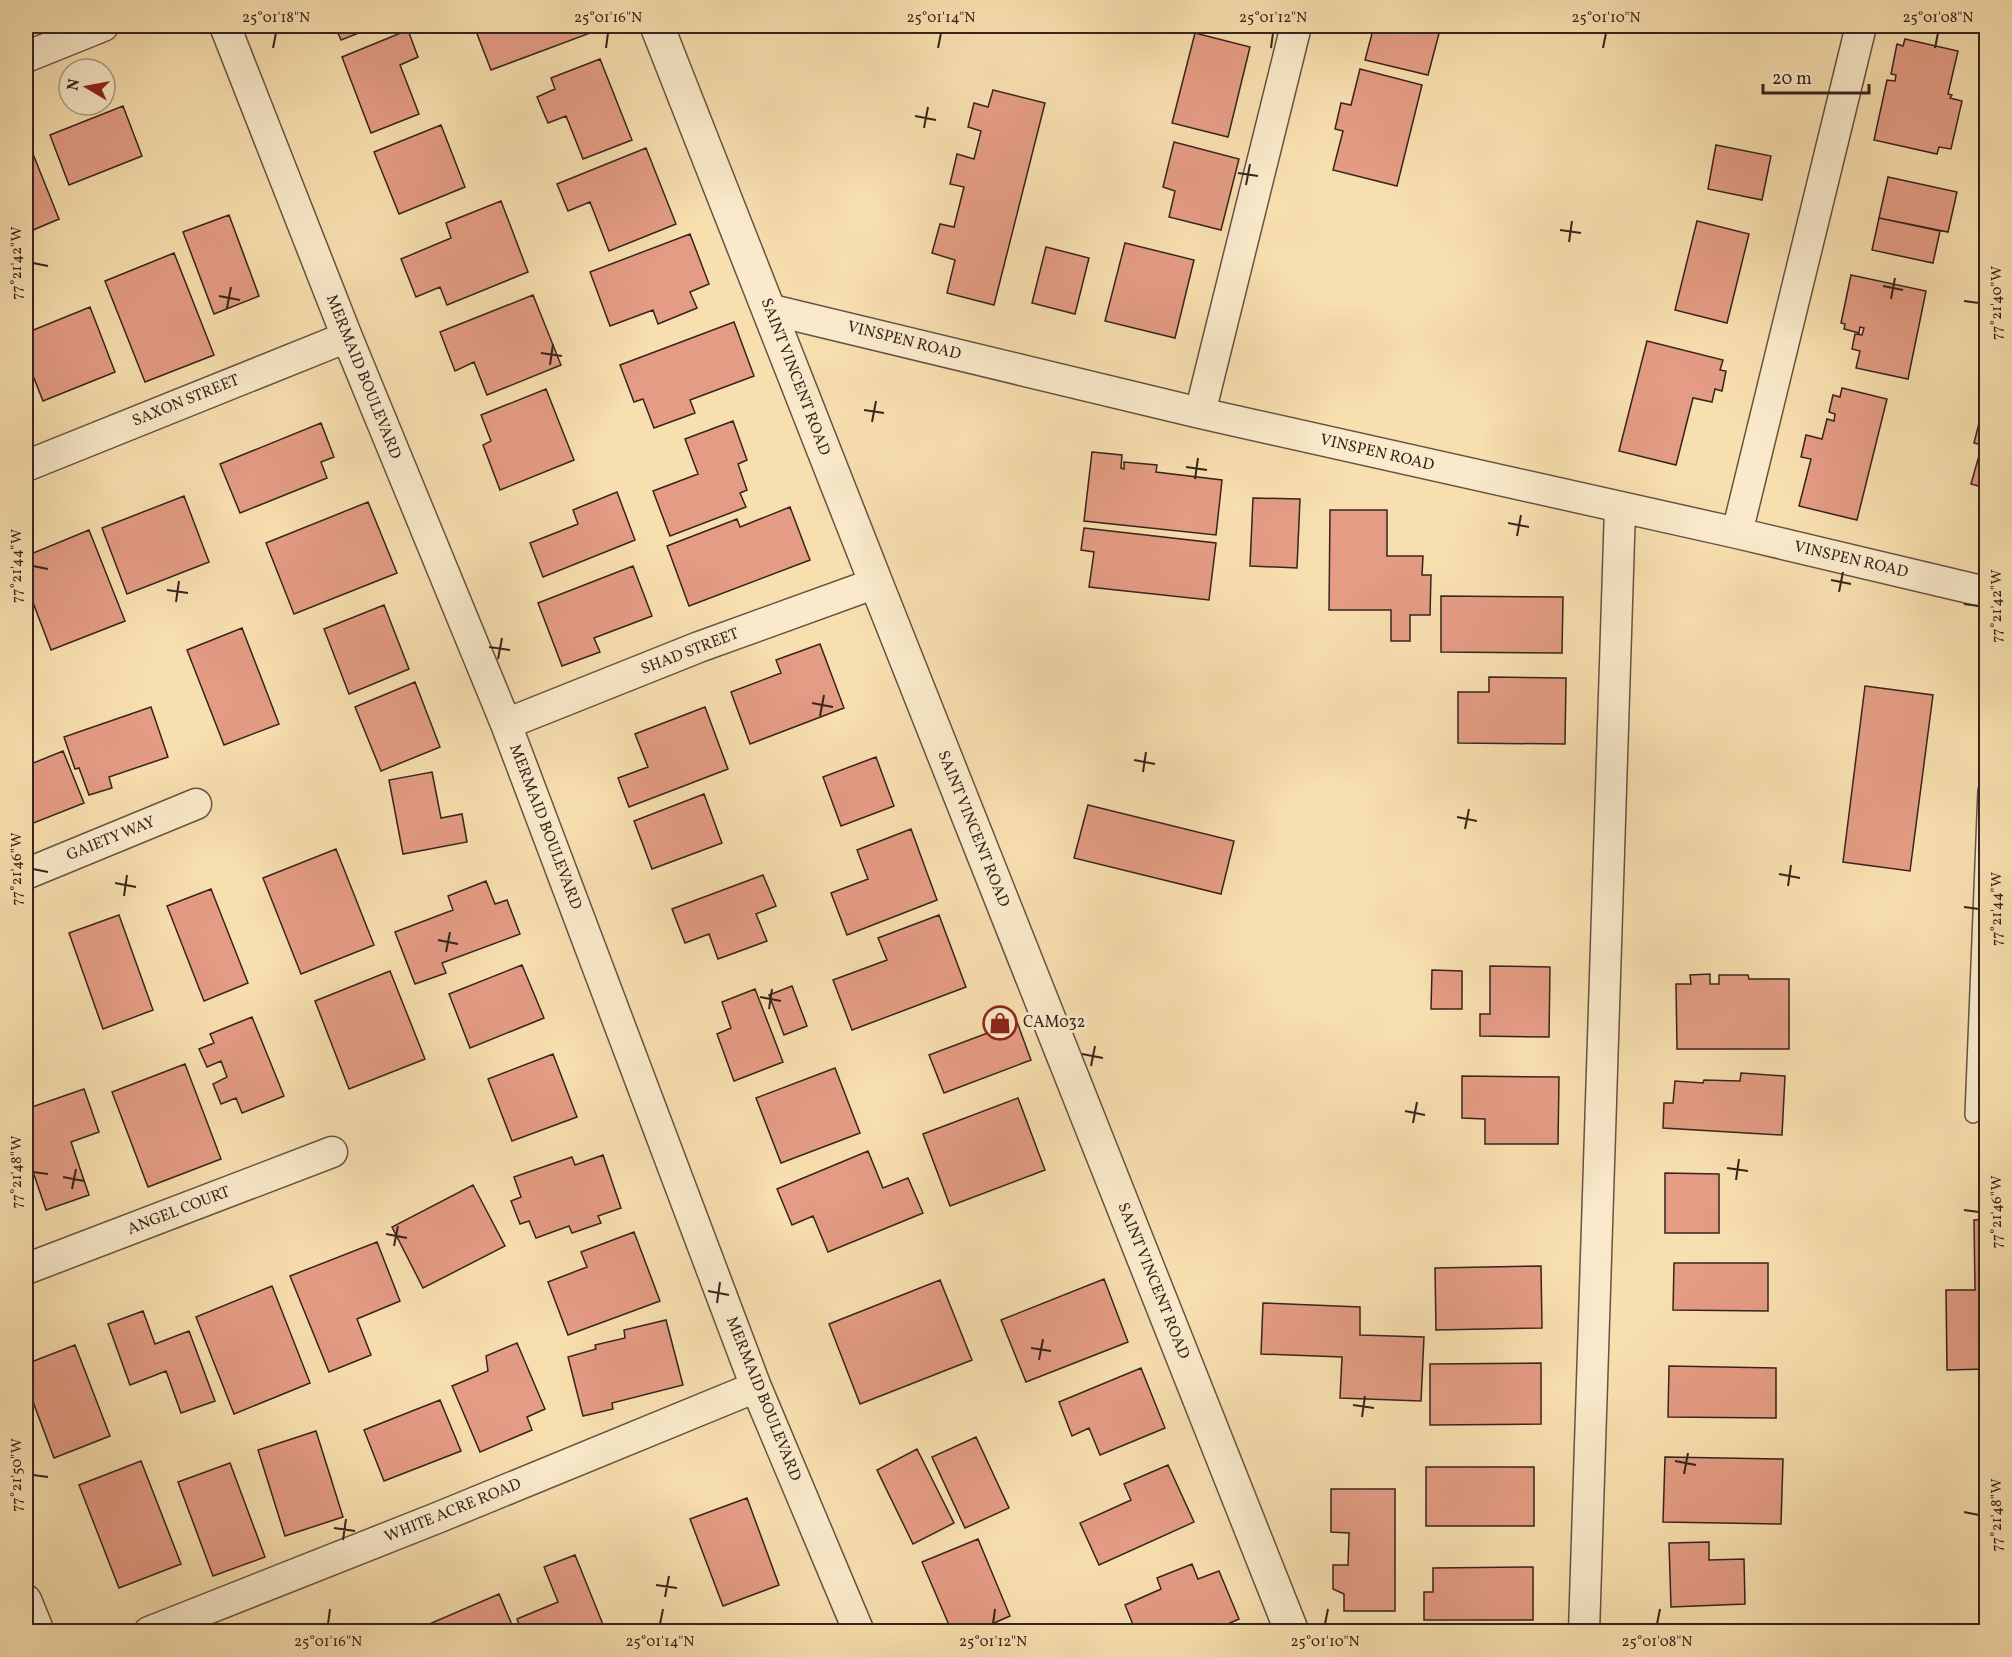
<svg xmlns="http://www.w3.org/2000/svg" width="2012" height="1657" font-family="Vollkorn,serif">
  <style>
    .building { fill: #e49c84; stroke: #36241d; stroke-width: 1.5 }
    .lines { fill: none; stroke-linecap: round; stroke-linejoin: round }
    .service-casing { stroke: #665342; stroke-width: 18 }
    .minor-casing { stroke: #665342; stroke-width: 33 }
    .tertiary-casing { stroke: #665342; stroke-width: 36 }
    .service { stroke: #faeacb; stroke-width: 15 }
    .minor { stroke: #faeacb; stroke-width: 30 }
    .tertiary { stroke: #faeacb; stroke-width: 33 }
    .ticks { fill: none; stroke: #36241d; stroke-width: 2 }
    .labels { text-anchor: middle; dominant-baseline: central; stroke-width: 6; stroke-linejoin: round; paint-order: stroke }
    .street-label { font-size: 16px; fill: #36241d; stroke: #faeacb }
    .poi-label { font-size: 16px; fill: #36241d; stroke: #faeacb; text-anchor: start }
    .neatline { fill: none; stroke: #36241d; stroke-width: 2 }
    .ticks-label { font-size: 15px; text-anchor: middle; fill: #36241d }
  </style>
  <rect width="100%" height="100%" fill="#f8dfaf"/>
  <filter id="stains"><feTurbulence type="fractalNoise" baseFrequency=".00333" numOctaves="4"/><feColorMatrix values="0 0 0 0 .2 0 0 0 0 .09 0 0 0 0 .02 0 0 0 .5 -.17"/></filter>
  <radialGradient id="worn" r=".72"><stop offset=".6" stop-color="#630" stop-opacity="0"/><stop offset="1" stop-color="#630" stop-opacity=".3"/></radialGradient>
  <path class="building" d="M335 26H376L341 40Z
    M474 26H599L601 29 491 70Z
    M1374 26H1441L1428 75 1365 60Z
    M1955 26H1984L1982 32Z
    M408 30 418 57 400 65 419 114 371 133 342 57Z
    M1195 33 1250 47 1228 137 1172 123Z
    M1905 39 1958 51 1948 94 1952 95 1950 98 1962 101 1951 149 1939 147 1937 154 1874 140 1887 80 1895 81 1896 75 1891 74 1897 44 1903 46Z
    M600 59 632 140 583 159 566 116 548 123 537 97 555 89 551 78Z
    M1360 69 1422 85 1397 186 1333 170 1343 131 1335 129 1341 103 1351 105Z
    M993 90 1045 103 994 305 947 293 955 260 932 253 940 224 954 227 964 187 950 184 957 154 974 159 981 131 968 127 974 103 988 107Z
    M123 106 142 156 69 185 50 135Z
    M441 125 465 187 399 214 374 152Z
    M26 139H27L59 219 26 233Z
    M1174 142 1239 159 1221 230 1169 217 1175 191 1163 187Z
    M1716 145 1771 156 1762 200 1708 189Z
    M646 148 676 224 609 251 590 202 568 211 557 184Z
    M1888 177 1957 192 1948 232 1879 218Z
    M501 201 528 272 447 305 440 287 416 297 401 259 451 238 446 223Z
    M229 215 259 296 214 314 183 232Z
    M1879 218 1940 231 1933 263 1872 250Z
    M1697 221 1749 234 1727 323 1675 310Z
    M690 234 709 284 690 292 697 308 658 324 653 310 610 326 590 272Z
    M1125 243 1194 260 1175 338 1105 321Z
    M1046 247 1089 258 1075 314 1032 303Z
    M174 253 214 355 145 382 105 281Z
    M1851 275 1926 291 1908 379 1856 368 1860 351 1852 349 1855 334 1862 335 1864 328 1860 327 1859 333 1844 329 1845 324 1841 323Z
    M533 295 561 365 487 395 474 362 455 371 440 332Z
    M90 307 115 372 43 401 26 358V333Z
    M734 322 754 376 690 400 695 413 654 428 643 399 634 402 620 365Z
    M1647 341 1723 360 1720 370 1726 371 1722 391 1715 389 1712 402 1693 398 1676 465 1619 451Z
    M1842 388 1887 399 1857 520 1799 506 1811 459 1801 457 1806 435 1822 439 1827 419 1834 421 1835 414 1829 412 1833 395 1840 397Z
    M546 389 574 460 500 490 483 445 491 441 481 415Z
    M1980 419 1986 420V488L1971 484 1982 445 1974 443Z
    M733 421 747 460 738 464 747 490 740 493 746 507 670 536 653 491 698 474 685 439Z
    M321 423 334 457 321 462 327 478 240 513 220 464Z
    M1092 452 1122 455 1121 468 1124 469V462L1157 465 1156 472 1222 480 1216 535 1084 521Z
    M617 492 635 540 543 577 530 543 578 524 573 510Z
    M184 496 209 562 127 594 102 528Z
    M1253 498 1300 499 1297 568 1250 566Z
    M368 502 397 573 294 614 266 543Z
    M790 507 810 560 689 606 667 546 737 519 740 527Z
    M1330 510H1387V556H1423L1422 575H1431L1430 615H1410V641H1391V610H1329Z
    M1084 528 1216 543 1209 600 1089 587 1094 552 1081 550Z
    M89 530 125 621 51 650 26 584V556Z
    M633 566 652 616 594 638 600 652 562 666 538 603Z
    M1441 596 1563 597 1562 653 1441 652Z
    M384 605 409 669 349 694 324 629Z
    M242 628 279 724 224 745 187 650Z
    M820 644 844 708 750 744 731 692 781 673 776 660Z
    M1489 677 1566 678 1565 744 1458 743V692H1489Z
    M415 682 440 747 381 771 355 707Z
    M1865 686 1933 695 1910 871 1843 862Z
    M151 707 168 757 109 777 112 788 89 795 79 768 75 769 64 737Z
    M705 707 728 769 629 807 618 778 648 767 635 734Z
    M63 751 84 803 26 826V766Z
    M876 757 894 806 841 826 823 777Z
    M432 772 441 818 462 814 467 842 403 854 389 780Z
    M704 794 722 843 652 869 634 821Z
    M1088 805 1234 841 1221 894 1074 858Z
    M911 829 937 900 847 935 831 893 868 879 857 850Z
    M336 849 374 945 301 974 263 878Z
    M763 875 776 906 756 914 767 941 718 959 709 934 685 943 672 909Z
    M486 881 495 904 507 900 520 934 442 963 446 973 415 984 395 932 453 910 448 896Z
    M211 889 248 983 204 1001 167 906Z
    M119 915 153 1010 103 1029 69 933Z
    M939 915 966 987 852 1030 833 980 887 960 878 938Z
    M522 965 544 1018 470 1048 449 994Z
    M1490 966 1550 967 1549 1037 1480 1036V1014H1490Z
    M1432 970 1462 971V1009H1431Z
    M390 971 425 1059 349 1089 315 1001Z
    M1710 974V984H1719V975H1748L1749 979H1789V1049H1677L1676 984H1691L1690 975Z
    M792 986 807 1026 784 1035 769 995Z
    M755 989 783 1062 734 1081 717 1034 731 1028 722 1002Z
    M252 1017 284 1096 242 1113 236 1098 221 1104 213 1084 227 1077 221 1061 207 1067 199 1049 214 1043 210 1034Z
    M1017 1022 1031 1060 944 1093 929 1055Z
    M553 1054 577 1117 512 1141 488 1079Z
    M185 1064 221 1159 148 1187 112 1092Z
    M835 1068 860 1133 781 1163 756 1098Z
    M1741 1073 1785 1076 1782 1135 1663 1128 1664 1103H1673L1675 1081 1703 1083 1704 1080 1740 1081Z
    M1462 1076 1559 1077 1558 1144H1485V1119L1462 1118Z
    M84 1089 99 1132 71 1142 89 1195 46 1210 26 1151V1109Z
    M1018 1098 1045 1170 950 1206 923 1134Z
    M868 1151 883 1188 908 1178 923 1213 828 1252 813 1216 792 1225 777 1189Z
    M603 1155 621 1208 598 1216 601 1223 572 1233 569 1226 536 1238 529 1221 520 1224 511 1201 521 1197 514 1177 572 1157 575 1165Z
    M1665 1173 1719 1174V1233H1665Z
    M473 1185 505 1246 423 1288 392 1227Z
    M26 1199 32 1216 26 1219Z
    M1986 1219V1369L1947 1370 1946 1290H1975L1974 1220Z
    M634 1232 660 1301 568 1335 548 1282 587 1267 581 1252Z
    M377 1242 400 1301 357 1319 371 1355 329 1372 290 1276Z
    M1674 1263H1768V1311L1673 1310Z
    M1541 1266 1542 1328 1436 1330 1435 1268Z
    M1104 1279 1128 1342 1026 1382 1001 1320Z
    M940 1280 972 1360 860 1404 829 1324Z
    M272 1286 310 1383 234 1414 196 1317Z
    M1263 1303 1360 1307V1335L1424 1337 1421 1401 1340 1398 1342 1357 1261 1354Z
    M143 1311 155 1344 189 1331 215 1401 181 1413 166 1371 130 1385 108 1324Z
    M666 1320 683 1385 612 1403 613 1409 583 1416 568 1357 596 1349 595 1345 625 1338 624 1330Z
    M517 1343 545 1409 527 1417 532 1430 480 1452 452 1386 488 1371 486 1356Z
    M75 1345 110 1436 54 1458 26 1383V1364Z
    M1541 1363V1424L1430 1425V1364Z
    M1669 1366 1776 1368V1418L1668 1417Z
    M1141 1368 1165 1428 1100 1455 1089 1428 1072 1436 1059 1402Z
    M440 1400 461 1451 384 1481 364 1430Z
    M316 1431 343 1517 285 1536 258 1450Z
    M976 1437 1009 1508 965 1528 932 1457Z
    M917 1449 954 1523 913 1544 877 1470Z
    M1665 1457 1783 1459 1781 1524 1663 1522Z
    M141 1461 181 1564 119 1588 79 1485Z
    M230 1463 265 1557 213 1576 178 1482Z
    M1168 1465 1194 1522 1099 1565 1080 1523 1131 1500 1124 1484Z
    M1426 1467H1534V1526H1426Z
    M1331 1489H1395V1611H1344V1594L1333 1589V1565H1348L1349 1533 1331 1532Z
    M747 1498 779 1585 723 1606 690 1519Z
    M978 1539 1010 1616 974 1632H952L922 1562Z
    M1709 1542V1560L1744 1559 1745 1604 1671 1607 1669 1543Z
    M575 1555 606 1632H522L517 1619 558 1602 544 1567Z
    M1192 1564 1198 1579 1219 1571 1239 1619 1210 1632H1136L1125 1605 1161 1589 1157 1578Z
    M1533 1567V1620H1424V1592H1433V1568Z
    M499 1594 515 1632H414L413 1631Z
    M809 1624 812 1632H788Z"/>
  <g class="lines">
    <defs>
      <path id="service" d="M1973 1115 1986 790"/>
      <path id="minor" d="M225 26 347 337 506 724 756 1387 859 1632
        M26 57 103 26
        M768 309 1200 413 1737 533 1986 592
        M1200 413 1296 26
        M26 466 347 337
        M1737 533 1861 26
        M506 724 699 647 876 583
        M26 874 196 804
        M26 1269 332 1152
        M26 1600 39 1632
        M149 1632 437 1518 756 1387
        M1584 1632 1620 508"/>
      <path id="tertiary" d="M657 26 876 583 1292 1632"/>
    </defs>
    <use href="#service" class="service-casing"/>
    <use href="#minor" class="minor-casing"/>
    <use href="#tertiary" class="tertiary-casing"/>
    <use href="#service" class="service"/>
    <use href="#minor" class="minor"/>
    <use href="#tertiary" class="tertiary"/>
  </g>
  <path class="ticks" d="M273 48 276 33M606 48 608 33M938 48 941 33M1271 48 1273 33M1603 48 1606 33M1935 48 1938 33M915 116 936 120M924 128 928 107M1238 173 1258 176M1246 185 1250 164M1560 230 1581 233M1569 242 1572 221M33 263 48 266M1883 286 1903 290M219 296 240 300M1891 299 1895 278M1964 301 1979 303M227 308 231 287M541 353 562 356M550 365 553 344M864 410 884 413M872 422 876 401M1186 467 1207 470M1195 479 1198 458M1508 523 1529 527M1517 536 1521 515M33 566 48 569M1831 580 1851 584M167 590 188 593M1839 592 1843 572M176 602 179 581M1964 604 1979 606M489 647 510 650M498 659 502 638M812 703 833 707M820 716 824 695M1134 760 1155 764M1143 772 1146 752M1457 817 1477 821M1465 829 1469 809M33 869 48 872M1779 874 1800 878M115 883 136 887M1788 886 1791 865M124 896 127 875M1964 907 1979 909M438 940 458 944M446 952 450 932M760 997 781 1001M769 1009 772 989M1082 1054 1103 1058M1091 1066 1095 1046M1405 1111 1425 1115M1413 1123 1417 1102M1727 1168 1748 1171M33 1172 48 1174M63 1177 84 1181M1736 1180 1739 1159M72 1189 76 1169M1964 1210 1979 1212M386 1234 407 1238M394 1246 398 1226M708 1291 729 1295M717 1303 720 1282M1031 1348 1051 1351M1039 1360 1043 1339M1353 1405 1374 1408M1362 1417 1365 1396M1675 1461 1696 1465M1684 1474 1688 1453M33 1475 48 1477M1964 1512 1979 1515M334 1528 355 1531M343 1540 346 1519M656 1585 677 1588M665 1597 669 1576M328 1624 330 1609M660 1624 663 1609M993 1624 995 1609M1325 1624 1328 1609M1657 1624 1660 1609"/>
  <defs>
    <symbol id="shop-ring" viewBox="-11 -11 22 22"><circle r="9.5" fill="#faeacb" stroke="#8f2418" stroke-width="1.5"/><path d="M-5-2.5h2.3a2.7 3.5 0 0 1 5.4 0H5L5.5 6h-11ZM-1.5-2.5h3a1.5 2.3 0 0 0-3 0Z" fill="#8f2418"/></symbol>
  </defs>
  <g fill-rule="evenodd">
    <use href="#shop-ring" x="981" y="1004" width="38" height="38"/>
  </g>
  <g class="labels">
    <g class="street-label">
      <text transform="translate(904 341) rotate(14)">VINSPEN ROAD</text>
      <text transform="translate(363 377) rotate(68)">MERMAID BOULEVARD</text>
      <text transform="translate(795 377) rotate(69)">SAINT VINCENT ROAD</text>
      <text transform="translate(186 401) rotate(-22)">SAXON STREET</text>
      <text transform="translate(1377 453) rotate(13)">VINSPEN ROAD</text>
      <text transform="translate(1851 560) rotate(13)">VINSPEN ROAD</text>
      <text transform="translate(690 652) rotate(-21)">SHAD STREET</text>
      <text transform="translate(545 827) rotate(69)">MERMAID BOULEVARD</text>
      <text transform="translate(973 829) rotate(68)">SAINT VINCENT ROAD</text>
      <text transform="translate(111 839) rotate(-22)">GAIETY WAY</text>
      <text transform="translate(179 1211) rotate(-21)">ANGEL COURT</text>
      <text transform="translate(1153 1281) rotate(68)">SAINT VINCENT ROAD</text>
      <text transform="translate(763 1399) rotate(68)">MERMAID BOULEVARD</text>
      <text transform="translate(453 1511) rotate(-22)">WHITE ACRE ROAD</text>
    </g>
    <g class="poi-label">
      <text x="1023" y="1023">CAM032</text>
    </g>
  </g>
  <rect width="2012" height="1657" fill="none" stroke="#f8dfaf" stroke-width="66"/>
  <g transform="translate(87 87) rotate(280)"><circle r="28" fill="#faeacb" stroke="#ac9b85" stroke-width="1.5"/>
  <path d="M0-4.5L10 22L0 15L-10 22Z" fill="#8f2418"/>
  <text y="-9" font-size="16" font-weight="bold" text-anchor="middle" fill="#36241d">N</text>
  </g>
  <path d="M1763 84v9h106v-9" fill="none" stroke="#36241d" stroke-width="3"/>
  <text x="1772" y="84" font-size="18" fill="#36241d" stroke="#faeacb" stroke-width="4.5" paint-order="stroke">20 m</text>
  <rect x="33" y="33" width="1946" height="1591" class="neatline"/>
  <g class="ticks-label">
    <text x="276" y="22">25°01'18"N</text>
    <text x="608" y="22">25°01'16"N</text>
    <text x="941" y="22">25°01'14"N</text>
    <text x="1273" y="22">25°01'12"N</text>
    <text x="1606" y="22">25°01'10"N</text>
    <text x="1938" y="22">25°01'08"N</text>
    <text transform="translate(16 263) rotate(-90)" y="5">77°21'42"W</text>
    <text transform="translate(1996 303) rotate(-90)" y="5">77°21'40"W</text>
    <text transform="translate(16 566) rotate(-90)" y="5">77°21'44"W</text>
    <text transform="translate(1996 606) rotate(-90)" y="5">77°21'42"W</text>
    <text transform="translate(16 869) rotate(-90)" y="5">77°21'46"W</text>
    <text transform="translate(1996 909) rotate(-90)" y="5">77°21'44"W</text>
    <text transform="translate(16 1172) rotate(-90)" y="5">77°21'48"W</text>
    <text transform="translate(1996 1212) rotate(-90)" y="5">77°21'46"W</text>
    <text transform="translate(16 1475) rotate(-90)" y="5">77°21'50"W</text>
    <text transform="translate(1996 1515) rotate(-90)" y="5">77°21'48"W</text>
    <text x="328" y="1646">25°01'16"N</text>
    <text x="660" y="1646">25°01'14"N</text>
    <text x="993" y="1646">25°01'12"N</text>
    <text x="1325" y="1646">25°01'10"N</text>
    <text x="1657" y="1646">25°01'08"N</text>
  </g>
  <rect width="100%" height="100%" filter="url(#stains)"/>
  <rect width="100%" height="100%" fill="url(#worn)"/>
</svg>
